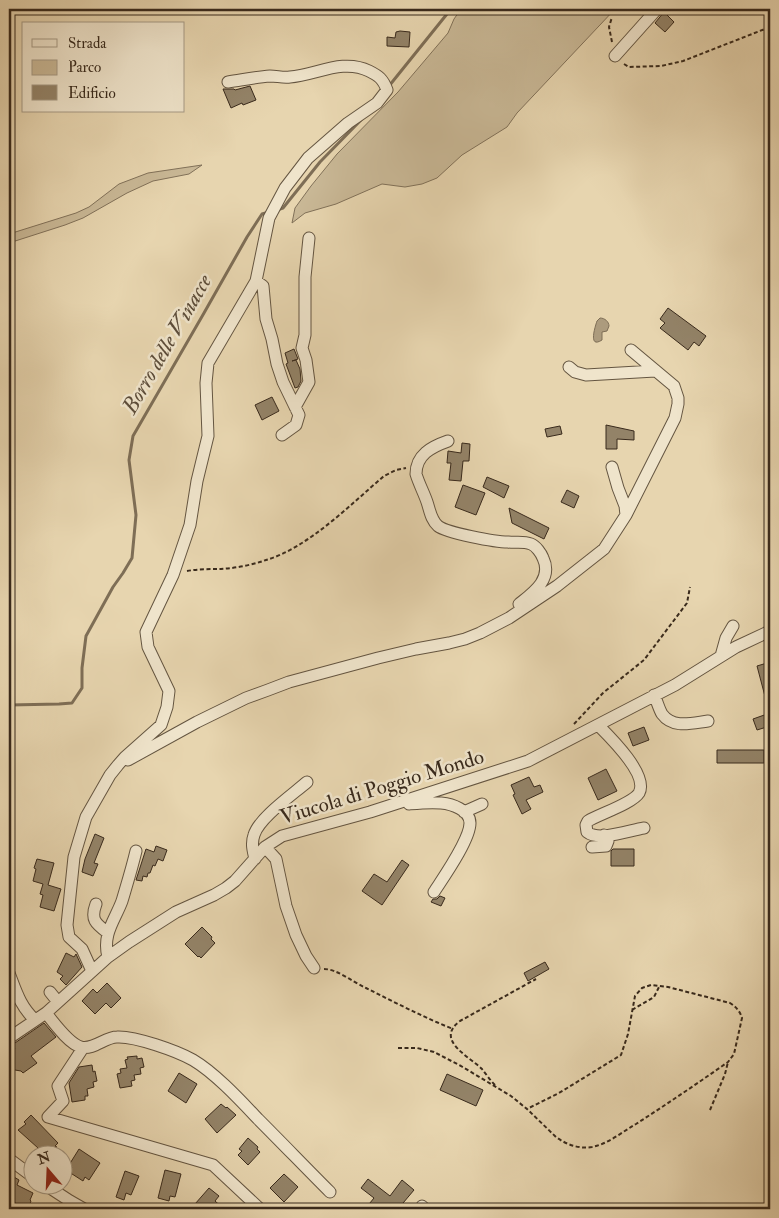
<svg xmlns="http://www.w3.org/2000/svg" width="779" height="1218" font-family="'IM FELL Double Pica',serif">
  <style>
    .green { fill: #c9b896; stroke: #817159 }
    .water { fill: #ac9b7d; stroke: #7e6e56 }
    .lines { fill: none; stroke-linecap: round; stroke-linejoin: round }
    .stream { stroke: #7e6e56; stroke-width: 3 }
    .building { fill: #938368; stroke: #392a1c }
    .minor-casing { stroke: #645541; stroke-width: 13 }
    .path { stroke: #392a1c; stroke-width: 2; stroke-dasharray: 4 2.5; stroke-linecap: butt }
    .minor { stroke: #efe4cb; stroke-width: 11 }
    .labels { text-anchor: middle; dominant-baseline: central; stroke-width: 5; stroke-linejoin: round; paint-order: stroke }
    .street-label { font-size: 21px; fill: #392a1c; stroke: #efe4cb }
    .water-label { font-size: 22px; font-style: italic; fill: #5c4c39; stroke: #efe4cb }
  </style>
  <rect width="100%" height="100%" fill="#e7d5af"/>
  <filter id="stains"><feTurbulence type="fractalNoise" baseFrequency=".004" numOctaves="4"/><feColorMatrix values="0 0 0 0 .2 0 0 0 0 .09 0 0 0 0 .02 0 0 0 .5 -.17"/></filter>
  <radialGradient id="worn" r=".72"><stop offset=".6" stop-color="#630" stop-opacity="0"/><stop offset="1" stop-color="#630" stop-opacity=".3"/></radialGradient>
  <path class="green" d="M461 9H615L517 113 507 127 462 155 437 178 422 184 405 187 382 184 336 204 305 213 292 223 295 208 311 186 337 154 398 92 448 33 454 19Z
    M202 165 189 174 153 181 127 193 83 218 65 225 9 243V234L76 213 89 207 119 184 148 173Z"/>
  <path class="water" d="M600 318C605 318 609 322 609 326L607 331 602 332V340C588 349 595 327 597 321Z"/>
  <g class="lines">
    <path class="stream" d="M389 86 451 9
      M277 210 283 208 320 162 361 120
      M9 705 59 704 72 703 82 688V668L86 636 113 587 123 573 132 558 136 515 129 460 133 436 204 313 247 237 262 214 269 212"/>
  </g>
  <path class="building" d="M664 12 674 22 665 32 655 23Z
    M400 31 410 32 409 47 387 46V37L395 38 396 32Z
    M250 86 256 100 243 105 242 103 231 108 223 89H234L235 90Z
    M668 308 706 336 699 346 694 342 688 350 660 328 665 323 660 319Z
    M294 349 298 359 292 361 296 360 300 369 301 381 298 387 295 388 286 364 288 363 285 353Z
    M272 397 279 411 262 420 255 405Z
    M606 425 634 431V440L617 439V449H606Z
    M560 426 562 434 547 437 545 429Z
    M462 443 470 444 469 461H463L461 481 449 480 451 463H447L448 451 461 453Z
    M487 477 509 486 504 498 483 487Z
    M463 485 485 493 476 515 455 507Z
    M567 490 579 496 574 508 561 502Z
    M509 508 549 528 544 539 512 523Z
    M767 663 769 670H770V703L767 704 757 666Z
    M770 713V726L757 730 753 719Z
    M644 727 649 740 633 746 628 733Z
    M717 750H764V763H717Z
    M606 769 617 791 598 800 588 778Z
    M529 777 534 787 540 785 543 792 526 800 531 809 522 814 513 795 515 794 511 785Z
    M357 790 360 800 350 803 347 794Z
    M95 834 104 838 94 863 98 864 93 876 82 872 85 859Z
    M156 846 167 850 163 861 158 859 155 866 153 865 150 873H148L147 877 143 876 142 881 136 880 146 849 154 852Z
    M613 849H634V866H611V851Z
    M37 859 54 863 48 885 61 889 54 911 40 907 43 895 40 894 43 884 33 881 36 869 34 868Z
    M402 860 409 865 382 905 362 891 374 874 387 882Z
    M440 896 445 898 441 906 431 902 433 899H437Z
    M202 927 212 937 211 939 215 943 201 958 199 956 198 957 185 944Z
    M66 953 74 957 76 954 82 967 66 985 60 979 63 976 57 972Z
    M545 962 549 969 528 981 524 973Z
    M107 983 121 998 111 1008 106 1003 95 1014 82 1001 93 989 97 993Z
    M44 1023 56 1037 31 1056 37 1063 23 1073 21 1071 9 1069V1054L15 1049 12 1045Z
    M137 1056V1059L142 1058 144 1067 140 1068 141 1074 134 1075 135 1080 131 1081 132 1086 120 1088 117 1074 121 1073 120 1069 127 1068 125 1060 128 1059 127 1057Z
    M92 1065 93 1072 95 1071 97 1081 93 1082 94 1087 87 1089 88 1096H85V1100L72 1102 69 1083 79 1067Z
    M179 1073 197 1084 186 1103 168 1091Z
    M447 1074 483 1090 476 1106 440 1090Z
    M221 1104 226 1108 227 1107 236 1115 217 1133 205 1119Z
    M31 1115 58 1143 55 1146 57 1147 51 1154 47 1151 42 1156H41L36 1151 38 1148 18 1130 26 1124 24 1122Z
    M248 1138 258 1147 257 1149 260 1152 248 1165 238 1155 242 1151 239 1149Z
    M79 1149 100 1163 89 1180 85 1177 83 1181 69 1172 72 1167 69 1165Z
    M165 1170 181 1174 175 1197 170 1196 169 1201 158 1198Z
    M125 1171 139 1176 131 1195 126 1193 124 1200 116 1197Z
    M9 1174 19 1180 17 1185 33 1193 30 1200 31 1201 28 1209 9 1200V1201Z
    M284 1174 298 1187 284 1202 270 1188Z
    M368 1179 390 1196 402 1180 414 1190 398 1209H365L374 1198 361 1188Z
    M209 1188 219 1196 215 1201 224 1209H201L195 1204Z"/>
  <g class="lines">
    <defs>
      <path id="minor" d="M615 56 657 9
        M256 281 263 286 266 319 272 339 277 364 283 382 299 415 296 425 282 435
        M569 367 575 372 586 375 655 371
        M295 407 309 382 306 360 302 348 305 335V277L309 238
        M448 441C431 447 416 455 416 474 419 484 424 493 427 502 430 511 431 520 438 526 447 533 495 542 508 542 516 543 523 541 531 544 536 546 541 553 543 558 553 579 533 593 519 604
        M612 467 618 488 625 506 626 515
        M721 656 726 638 733 626
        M654 695C657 701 659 709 662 714 673 729 692 723 708 721
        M598 725C609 736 649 775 639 793 633 803 600 814 588 821L586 825 587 832C599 842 630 830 644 828
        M128 760 197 722 246 698 268 690 289 682 378 658 416 649 449 643 465 639 480 633 509 618 557 586 604 549 626 515 675 418 678 404V398L674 386 631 350
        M409 804C420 803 430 802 441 803 452 804 470 810 470 823 470 840 443 878 434 892
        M464 812 482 804
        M265 847 276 859 286 906 296 935 306 956 314 968
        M592 847 606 846 608 841 604 835
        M255 859C253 851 251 843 254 835 259 818 292 795 307 782
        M96 904C90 920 96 924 108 933
        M108 957C102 934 115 920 122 901 127 884 132 868 136 851
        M92 971 82 949 69 937 67 925 74 857 86 817 110 775 118 765 125 757 161 725 167 707 169 691 148 647 146 632 173 575 190 525 197 481 208 436 206 383 208 363 256 281 269 218 285 188 308 158 348 123 377 103 387 90C383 79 379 76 369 71 343 58 316 75 290 77 283 78 277 76 270 76 256 77 242 80 228 82
        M9 973C16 991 20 1006 35 1020
        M50 992 58 1002
        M46 1013C54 1023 69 1044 81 1047 94 1050 105 1037 117 1037 135 1036 177 1051 193 1060 215 1073 240 1100 258 1119 282 1143 306 1168 330 1192
        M9 1038 46 1013 108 957 129 942 176 912 214 895 226 888 235 881 265 847 282 836 370 812 528 761 675 685 736 647 770 631
        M83 1048 58 1086 63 1101 48 1117 213 1165 260 1209
        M9 1159 32 1176
        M47 1186 70 1201 84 1209
        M422 1206 425 1209"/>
    </defs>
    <use href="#minor" class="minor-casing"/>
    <path class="path" d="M612 42 609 27 612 17
      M624 64 629 67 661 66 683 61 770 27
      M187 571C198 569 210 569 221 569 236 568 252 565 266 560 308 548 351 504 384 476L396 470 406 468
      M574 724 603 693 644 660 687 603 690 587
      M324 969C337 969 353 982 366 988 394 1002 423 1017 453 1029
      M632 1010 654 997 659 987
      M398 1048H417L434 1052 461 1066 511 1096 527 1109 556 1137C567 1145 579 1149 592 1147 608 1144 622 1132 636 1124 667 1104 698 1083 728 1062L734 1054 742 1018C740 1011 736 1007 730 1003L668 987 651 985 642 988 635 996 628 1034 621 1055 559 1093 527 1109
      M495 1085C490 1080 486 1074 482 1069 470 1057 434 1040 460 1021L536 979
      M710 1110 725 1074 728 1062"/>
    <use href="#minor" class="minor"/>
  </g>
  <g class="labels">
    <g class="street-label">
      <text transform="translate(382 787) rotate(-17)">Viucola di Poggio Mondo</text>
    </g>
    <g class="water-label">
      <text transform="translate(167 344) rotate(-60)">Borro delle Vinacce</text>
    </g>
  </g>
  <rect width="779" height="1218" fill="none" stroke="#e7d5af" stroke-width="30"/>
  <rect x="10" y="10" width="759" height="1198" fill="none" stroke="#392a1c" stroke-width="2.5"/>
  <rect x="15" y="15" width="749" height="1188" fill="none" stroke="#392a1c"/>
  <rect x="22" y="22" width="162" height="90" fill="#efe4cb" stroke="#a69a85"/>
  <rect x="32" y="39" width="25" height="8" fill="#efe4cb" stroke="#a69a85"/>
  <text x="68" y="48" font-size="15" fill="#392a1c">Strada</text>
  <rect x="32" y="60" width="25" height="15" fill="#c9b896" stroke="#a69a85"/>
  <text x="68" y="72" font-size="15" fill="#392a1c">Parco</text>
  <rect x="32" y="85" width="25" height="15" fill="#938368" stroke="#a69a85"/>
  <text x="68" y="98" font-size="15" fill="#392a1c">Edificio</text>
  <g transform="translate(48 1170) rotate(341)"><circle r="24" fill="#efe4cb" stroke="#a69a85"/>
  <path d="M0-4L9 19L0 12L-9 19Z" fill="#8f2418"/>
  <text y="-8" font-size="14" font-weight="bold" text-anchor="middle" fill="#392a1c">N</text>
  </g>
  <rect width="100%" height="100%" filter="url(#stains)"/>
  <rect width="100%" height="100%" fill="url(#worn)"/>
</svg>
